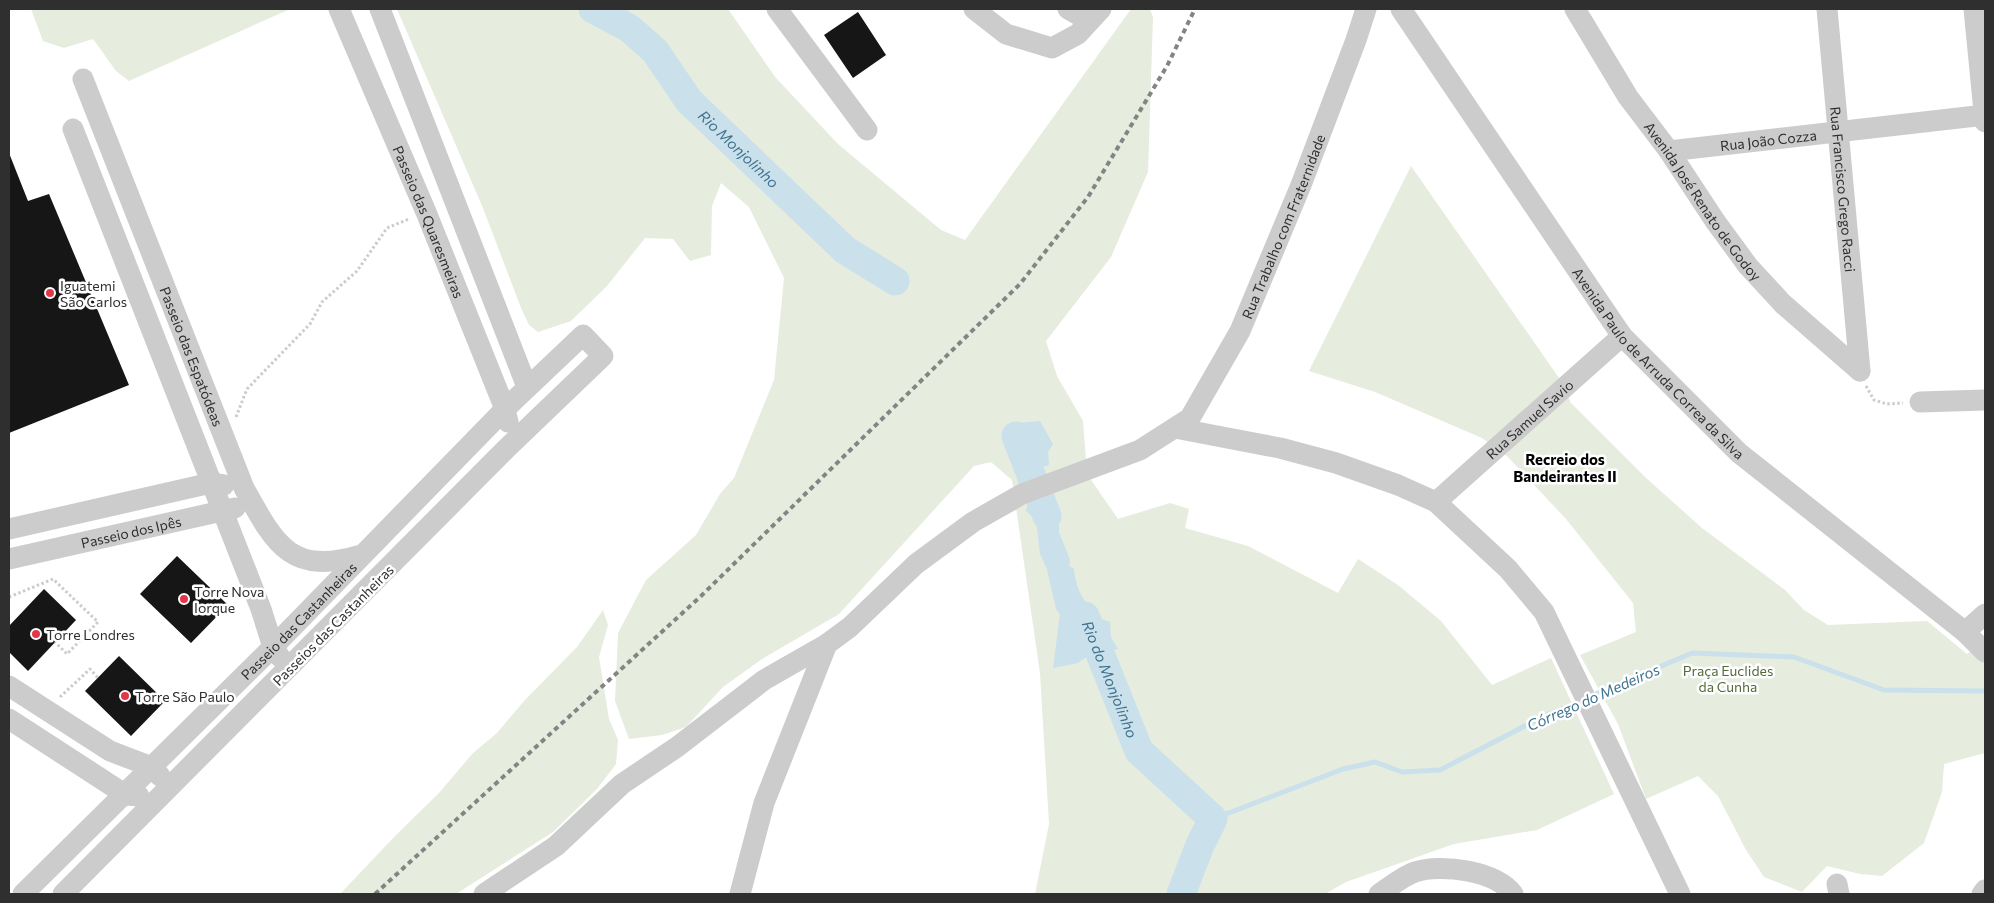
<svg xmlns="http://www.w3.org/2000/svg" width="1994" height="903" font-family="Commissioner,sans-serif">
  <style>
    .green { fill: #e6ecde }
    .water { fill: #cae0eb }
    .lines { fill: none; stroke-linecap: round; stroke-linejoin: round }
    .stream { stroke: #cae0eb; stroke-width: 5 }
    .river { stroke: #cae0eb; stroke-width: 29 }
    .building { fill: #161616 }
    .path { stroke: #ccc; stroke-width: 3; stroke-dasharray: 2.5 2.5; stroke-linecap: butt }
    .minor { stroke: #ccc; stroke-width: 21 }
    .rail { stroke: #848484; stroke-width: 4; stroke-dasharray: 5 4; stroke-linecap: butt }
    .poi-dot { fill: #e13749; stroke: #fff; stroke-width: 2 }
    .labels { text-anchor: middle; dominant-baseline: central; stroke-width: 5; stroke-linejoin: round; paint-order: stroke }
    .street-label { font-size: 14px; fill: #2f2f2f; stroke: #fff }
    .poi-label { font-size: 14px; fill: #2f2f2f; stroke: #fff; text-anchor: start }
    .park-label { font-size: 14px; fill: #546a3d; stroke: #fff }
    .water-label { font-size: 15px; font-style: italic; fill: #3f7390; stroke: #fff }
    .neighbourhood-label { font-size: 15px; font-weight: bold; fill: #000; stroke: #fff }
  </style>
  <rect width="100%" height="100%" fill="#fff"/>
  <path class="green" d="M31 9H290L129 81 116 71 93 39 64 48 43 41Z
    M397 9H728L776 78 838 144 941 230 965 240 1131 9H1150L1153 17 1148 172 1111 257 1046 341 1057 376 1083 421 1087 474 1118 519 1170 503 1189 509 1185 528 1248 546 1338 593 1358 559 1398 585 1441 621 1492 685 1551 658 1614 794 1537 830 1454 844 1346 882 1325 894H1035L1049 824 1040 673 1012 480 991 462 974 466 839 614 762 659 723 687 686 727 662 735 629 739 615 701 618 633 646 580 696 535 720 494 734 478 774 380 784 278 749 207 721 183 712 206 711 255 690 261 673 239 645 238 607 286 571 321 538 332 529 325 521 308 483 208Z
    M1411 166 1559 378 1571 403 1645 477 1702 528 1785 590 1804 610 1828 625 1927 621 1967 654 1985 640V753L1944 764 1942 792 1924 843 1882 876 1860 874 1827 866 1802 892 1764 877 1746 850 1718 796 1698 776 1646 799 1618 724 1580 655 1636 632 1633 603 1566 519 1507 456 1482 438 1375 392 1309 371Z
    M603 610 608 625 599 657 609 719 618 740 616 764 597 789 553 832 456 894H340L396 835 439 793 473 753 497 733 524 701 577 647Z"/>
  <path class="water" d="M1040 421 1053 444 1048 452 1049 465 1035 470 1029 457 1016 449 1009 435 1018 423Z
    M1045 488 1055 504 1054 513 1059 518V532L1070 560 1069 566 1074 569C1075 584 1081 598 1091 609L1096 608 1101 619 1110 622 1111 637 1118 649 1092 653 1078 663 1053 668 1060 614 1056 609 1047 569 1040 554 1036 519 1026 511 1030 495Z"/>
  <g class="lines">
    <path class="stream" d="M1591 696 1692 653 1794 657 1884 690 1985 691
      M1213 819 1343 769 1375 762 1402 772 1440 770 1544 716 1581 701"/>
    <g class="river">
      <path id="s1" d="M593 9 629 28 655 51 689 101 845 250 895 281"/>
      <path d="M1016 436 1047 516"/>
      <path id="s2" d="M1085 616 1139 751 1213 819 1200 845 1181 894"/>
    </g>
  </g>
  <path class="building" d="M858 12 886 55 853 78 824 35Z
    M9 153 28 201 49 194 129 385 9 433Z
    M177 556 228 605 191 643 140 594Z
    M44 589 76 620 28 671 9 652V626Z
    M119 656 165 701 131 736 85 691Z"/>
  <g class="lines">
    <path class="path" d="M1866 386 1874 400 1887 404 1903 403
      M236 417 247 389 310 324 322 302 357 271 387 228 409 219
      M9 597 53 579 98 622 67 654 55 642
      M60 697 90 669 98 678"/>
    <g class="minor">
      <path id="s3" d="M339 9 426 212 505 409 508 422"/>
      <path d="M380 9 527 387"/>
      <path d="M777 9 867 130"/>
      <path d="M974 9 1006 34 1052 48 1078 34 1101 9"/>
      <path d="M1068 9 1089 21"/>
      <path id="s4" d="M1401 9 1622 336 1739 453 1965 632 1985 652"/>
      <path id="s5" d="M1575 9 1628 97 1669 151 1715 221 1748 266 1783 304 1860 371"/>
      <path id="s6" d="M1827 9 1860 371"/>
      <path d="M1974 9 1985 122"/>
      <path id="s7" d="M83 79 244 488C275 544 290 576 361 555"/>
      <path d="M73 129 261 609 273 647 280 657"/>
      <path id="s8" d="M1669 151 1985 115"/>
      <path d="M1920 402 1985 400"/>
      <path d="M1175 428 1280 448 1336 463 1398 485 1436 502 1508 569 1544 612 1680 894"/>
      <path id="s9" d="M1436 502 1622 336"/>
      <path d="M9 529 211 483 224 485"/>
      <path id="s10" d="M9 559 235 508"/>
      <path d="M1965 632 1985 614"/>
      <path d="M9 686 110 751 152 767 160 776"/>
      <path d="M9 719 126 795 139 796"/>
      <path d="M1837 884 1839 894"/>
      <path id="s11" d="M23 894 273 647 505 409 583 335 603 356 506 449 63 894"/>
      <path d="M484 894 556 846 622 784 677 747 764 680 827 644"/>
      <path id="s12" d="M740 894 764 803 827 644 850 627 916 564 973 522 1022 494 1140 450 1190 418 1240 331 1301 185 1356 40 1366 9"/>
      <path d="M1379 894C1390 887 1403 876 1415 872 1441 863 1496 871 1513 894"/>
      <path d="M1982 894 1985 890"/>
    </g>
    <path class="rail" d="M375 894 700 597 1020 284 1088 197 1167 66 1195 9"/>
  </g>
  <g class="poi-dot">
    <circle cx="50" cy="293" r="5"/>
    <circle cx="184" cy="599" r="5"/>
    <circle cx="36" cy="634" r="5"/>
    <circle cx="125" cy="696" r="5"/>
  </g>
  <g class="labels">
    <g class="street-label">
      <text stroke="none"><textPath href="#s8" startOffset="100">Rua João Cozza</textPath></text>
      <text stroke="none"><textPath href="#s6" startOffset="181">Rua Francisco Grego Racci</textPath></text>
      <text stroke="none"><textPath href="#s5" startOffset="231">Avenida José Renato de Godoy</textPath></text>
      <text stroke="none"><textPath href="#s3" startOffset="231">Passeio das Quaresmeiras</textPath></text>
      <text stroke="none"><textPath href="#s12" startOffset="911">Rua Trabalho com Fraternidade</textPath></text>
      <text stroke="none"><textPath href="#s7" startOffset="298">Passeio das Espatódeas</textPath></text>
      <text stroke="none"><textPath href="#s4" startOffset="439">Avenida Paulo de Arruda Correa da Silva</textPath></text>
      <text stroke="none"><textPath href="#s9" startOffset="125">Rua Samuel Savio</textPath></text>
      <text stroke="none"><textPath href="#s10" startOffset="125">Passeio dos Ipês</textPath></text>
      <text stroke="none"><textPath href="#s11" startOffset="388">Passeio das Castanheiras</textPath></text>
      <text transform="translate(333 625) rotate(-45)">Passeios das Castanheiras</text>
    </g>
    <g class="poi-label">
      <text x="60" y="285">Iguatemi<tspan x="60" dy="16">São Carlos</tspan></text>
      <text x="194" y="591">Torre Nova<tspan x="194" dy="16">Iorque</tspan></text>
      <text x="46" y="634">Torre Londres</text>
      <text x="135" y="696">Torre São Paulo</text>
    </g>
    <g class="park-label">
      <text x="1728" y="670">Praça Euclides<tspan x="1728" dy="16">da Cunha</tspan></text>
    </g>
    <g class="water-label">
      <text stroke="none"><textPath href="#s1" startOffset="205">Rio Monjolinho</textPath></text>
      <text stroke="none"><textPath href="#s2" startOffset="68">Rio do Monjolinho</textPath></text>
      <text transform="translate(1593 697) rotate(-24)">Córrego do Medeiros</text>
    </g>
    <g class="neighbourhood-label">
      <text x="1565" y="459">Recreio dos<tspan x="1565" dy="17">Bandeirantes II</tspan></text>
    </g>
  </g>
  <rect width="1994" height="903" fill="none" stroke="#2f2f2f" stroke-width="20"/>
</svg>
